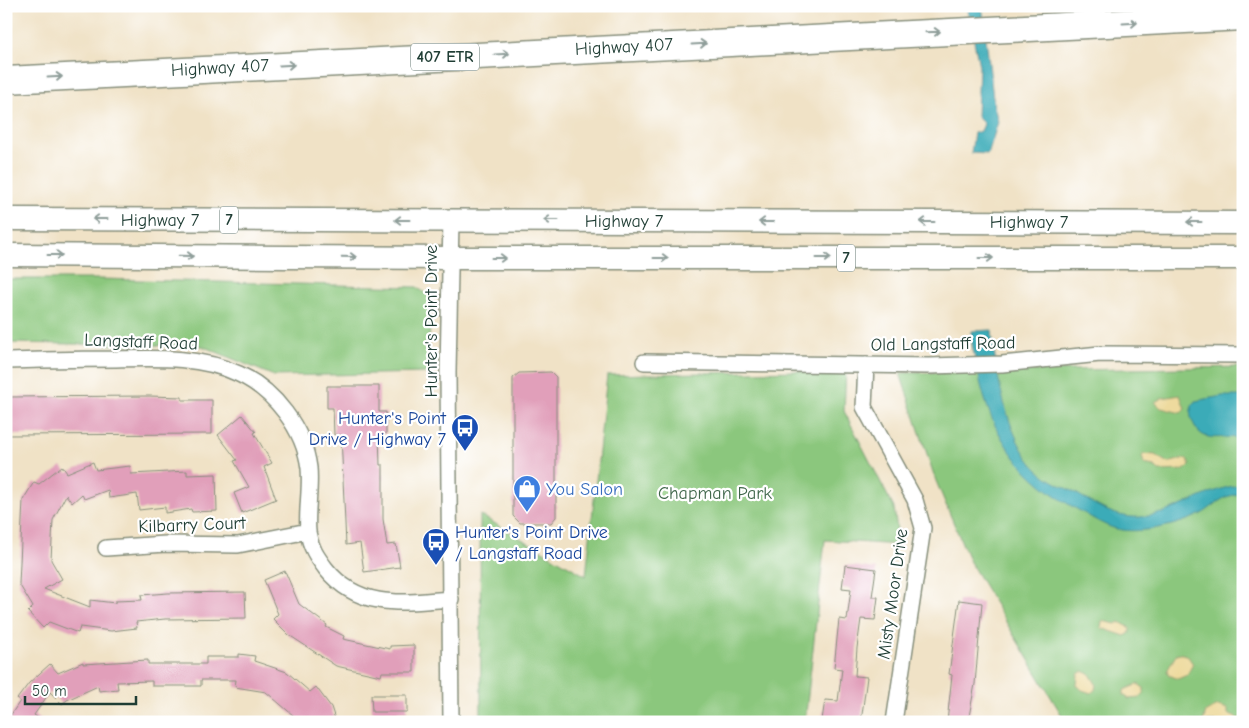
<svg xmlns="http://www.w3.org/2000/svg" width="1249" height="728" font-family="'Comic Neue',sans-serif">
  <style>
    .green { fill: #8bc77d; stroke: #558258 }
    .sand { fill: #eeda9e; stroke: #868c69 }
    .water { fill: #3babb8; stroke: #2d7476 }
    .building { fill: #e19fba }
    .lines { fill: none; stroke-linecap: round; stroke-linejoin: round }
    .street-casing { stroke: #88907d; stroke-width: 18 }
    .primary-casing { stroke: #88907d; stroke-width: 25 }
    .highway-casing { stroke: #88907d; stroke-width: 29 }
    .street { stroke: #fff; stroke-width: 15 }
    .primary { stroke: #fff; stroke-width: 22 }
    .highway { stroke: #fff; stroke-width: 26 }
    .oneway { stroke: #8f9e9a }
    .labels { text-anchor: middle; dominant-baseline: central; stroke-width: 4.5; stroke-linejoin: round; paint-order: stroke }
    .shield { fill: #fff; stroke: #627771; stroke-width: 1 }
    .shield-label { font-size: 16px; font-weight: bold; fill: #1f3d34 }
    .street-label { font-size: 18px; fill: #1f3d34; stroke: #fff }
    .transit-label { font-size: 18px; fill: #164399; stroke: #fff; text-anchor: end }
    .shop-label { font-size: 18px; fill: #366cbe; stroke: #fff; text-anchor: start }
    .park-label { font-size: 18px; fill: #3f664a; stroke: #fff }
  </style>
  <rect width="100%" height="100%" fill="#fff"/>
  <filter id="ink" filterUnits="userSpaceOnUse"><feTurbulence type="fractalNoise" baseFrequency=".02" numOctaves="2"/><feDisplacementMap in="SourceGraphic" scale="10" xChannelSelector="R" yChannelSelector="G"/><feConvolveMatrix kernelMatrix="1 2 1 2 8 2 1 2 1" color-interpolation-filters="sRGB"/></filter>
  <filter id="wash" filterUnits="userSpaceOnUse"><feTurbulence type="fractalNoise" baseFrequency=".0096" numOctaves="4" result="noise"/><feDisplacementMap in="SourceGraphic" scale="20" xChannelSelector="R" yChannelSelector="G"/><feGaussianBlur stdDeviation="1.12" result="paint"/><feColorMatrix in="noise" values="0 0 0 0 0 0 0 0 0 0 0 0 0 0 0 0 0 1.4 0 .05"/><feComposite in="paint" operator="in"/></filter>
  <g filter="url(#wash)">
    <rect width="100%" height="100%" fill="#f0e2c6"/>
    <path class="green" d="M6 279H100L417 287 430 297 429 373 274 376 202 346 6 343Z
      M1243 367V722H1066L970 562 936 481 900 373Z
      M846 370 844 411 894 508 899 545 825 540 805 722H481L480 515 586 576 607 375Z"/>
    <path class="sand" d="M1180 395 1185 409 1181 413 1161 408 1155 402 1162 398Z
      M1144 454 1155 455 1168 463 1182 459 1188 460 1190 466 1184 470 1159 471 1154 466 1144 464 1142 456Z
      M1102 621 1116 624 1120 622 1130 628V633L1125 636 1101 628Z
      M1177 653 1187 655 1193 664 1187 675 1178 679 1169 675 1167 671Z
      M1083 671 1090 674 1096 684 1095 690 1091 693 1082 690 1077 685 1078 674Z
      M1138 684 1144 688V693L1140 698 1129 699 1124 695V690Z
      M1218 706 1228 709V714L1239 719 1243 717V722H1203L1206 712Z"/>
    <path class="water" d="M967 6H982L983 13 994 106 998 122 988 154 971 153 974 133 981 131 984 124 977 117 979 66Z
      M992 330C995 371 1007 440 1037 469 1049 481 1064 486 1079 495 1102 509 1121 521 1149 516 1180 511 1215 485 1243 485V494C1221 495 1219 503 1203 513 1187 522 1163 528 1145 530 1116 533 1106 526 1082 512 1023 480 991 438 978 372 975 357 971 346 971 331Z
      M1222 396H1243V441C1225 430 1203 450 1192 420 1189 414 1191 406 1195 401Z"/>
    <g id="blocks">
      <path class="building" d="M551 372 556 377V517L551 523H520L513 516V378L519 373Z
        M327 386H379V412H386V434H379L380 465H383V519L387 545 396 544 400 567 364 572 360 543 346 545 341 435H334L333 408H327Z
        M149 396 182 397V400H212V434L6 435V397Z
        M242 415 256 432 254 433 272 463 264 467 276 499 242 513 234 493 249 487 234 461 237 460 218 435Z
        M93 462 96 470 130 466 131 474 187 471V475L216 474 217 511 192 512 191 509 165 513V507L139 510 137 494 109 498 108 490 84 499 82 494 72 503 66 495 53 520 51 560 62 579 44 589 90 607V600L115 603V601L142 600 141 595 168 593 245 592 246 618 165 619 136 622 137 628 111 631 80 627 78 633 49 622 43 628 28 612 33 607 19 584 23 500 34 482 39 484 62 466 67 473Z
        M845 565 876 569 872 597H878L875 620 861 619 857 648 855 676 867 677 861 722 822 720 825 700 838 701 842 669 834 668 839 619 847 620 851 589 842 588Z
        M285 571 299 604 327 625 326 627 344 636 343 639 390 649V646L414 645V672H382L381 676 336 666 289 635 273 619 278 614 264 580Z
        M959 600 982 603 975 684 968 722H947L952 675 949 674Z
        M239 654 255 656 254 661 287 672 310 692 316 687 331 707 336 722H301L266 692 235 687 236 680H201V686H152V681L117 682 118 689 99 691 98 686 67 700 62 704 50 692 34 715 44 722H6L20 701 17 699 29 683 50 664 58 673 83 662V664L148 660V664H206V657H239Z
        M371 695H407V712H372Z"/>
    </g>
  </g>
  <g filter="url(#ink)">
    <use href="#blocks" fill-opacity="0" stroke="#88907d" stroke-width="1"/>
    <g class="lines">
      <defs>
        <path id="street" d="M6 361C43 360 79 359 116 359 157 358 201 356 239 374 274 390 304 429 309 468 311 489 306 511 308 532 310 547 317 557 326 569 359 610 403 603 451 599
          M644 362 929 366 1002 364 1100 354 1243 355
          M866 365 864 407 915 500 923 528 894 722
          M106 548 166 544 238 545 308 531
          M451 722 448 372 451 220"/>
        <path id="primary" d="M6 219 1243 223
          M6 255 450 258H1243"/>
        <path id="highway" d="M6 80 1243 17"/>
      </defs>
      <use href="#street" class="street-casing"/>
      <use href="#primary" class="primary-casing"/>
      <use href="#highway" class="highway-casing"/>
      <use href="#street" class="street"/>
      <use href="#primary" class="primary"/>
      <use href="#highway" class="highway"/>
    </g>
    <defs><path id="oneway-shaft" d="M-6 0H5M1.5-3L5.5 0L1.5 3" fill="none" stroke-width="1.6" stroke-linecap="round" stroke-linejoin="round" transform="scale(1.25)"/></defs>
    <g class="oneway">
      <use href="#oneway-shaft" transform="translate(1130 23) rotate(-3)"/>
      <use href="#oneway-shaft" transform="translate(933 32) rotate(-2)"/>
      <use href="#oneway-shaft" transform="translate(699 44) rotate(-3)"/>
      <use href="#oneway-shaft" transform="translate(502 54) rotate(-3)"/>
      <use href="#oneway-shaft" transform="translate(287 65) rotate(-3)"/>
      <use href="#oneway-shaft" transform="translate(55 77) rotate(-3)"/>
      <use href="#oneway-shaft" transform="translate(100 219) rotate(-180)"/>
      <use href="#oneway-shaft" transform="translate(402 220) rotate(-180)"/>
      <use href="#oneway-shaft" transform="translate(551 220) rotate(-180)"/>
      <use href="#oneway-shaft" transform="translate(766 222) rotate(-180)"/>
      <use href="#oneway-shaft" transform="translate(927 222) rotate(-180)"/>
      <use href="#oneway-shaft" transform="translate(1194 222) rotate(-180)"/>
      <use href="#oneway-shaft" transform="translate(55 255)"/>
      <use href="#oneway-shaft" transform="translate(186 256) rotate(1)"/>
      <use href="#oneway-shaft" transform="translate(349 257) rotate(1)"/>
      <use href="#oneway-shaft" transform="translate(499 258)"/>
      <use href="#oneway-shaft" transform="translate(661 258)"/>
      <use href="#oneway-shaft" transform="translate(824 258)"/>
      <use href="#oneway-shaft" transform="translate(986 258)"/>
    </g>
  </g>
  <defs>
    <symbol id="bus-pin" viewBox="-11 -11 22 30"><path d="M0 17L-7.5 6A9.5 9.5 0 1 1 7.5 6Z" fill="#1a4fb4" stroke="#fff"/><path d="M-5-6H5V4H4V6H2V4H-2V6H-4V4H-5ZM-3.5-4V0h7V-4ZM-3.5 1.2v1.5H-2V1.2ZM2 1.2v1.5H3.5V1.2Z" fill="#fff"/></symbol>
    <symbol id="shop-pin" viewBox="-11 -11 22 30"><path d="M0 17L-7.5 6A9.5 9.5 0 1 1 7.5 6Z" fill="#3f7fe0" stroke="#fff"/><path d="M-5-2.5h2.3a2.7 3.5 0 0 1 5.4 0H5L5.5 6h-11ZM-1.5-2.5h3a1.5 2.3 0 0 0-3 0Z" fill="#fff"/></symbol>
  </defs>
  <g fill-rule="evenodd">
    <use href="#bus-pin" x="449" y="412" width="32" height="43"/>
    <use href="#shop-pin" x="511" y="473" width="32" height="43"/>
    <use href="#bus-pin" x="420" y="526" width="32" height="43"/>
  </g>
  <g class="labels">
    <g class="shield">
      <rect x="411" y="43.5" width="68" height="27" rx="4"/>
      <rect x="220" y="206.5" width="18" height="27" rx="4"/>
      <rect x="837" y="244.5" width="18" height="27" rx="4"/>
    </g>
    <g class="shield-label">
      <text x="445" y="57">407 ETR</text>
      <text x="229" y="220">7</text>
      <text x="846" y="258">7</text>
    </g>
    <g class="street-label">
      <text transform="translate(624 47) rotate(-3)">Highway 407</text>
      <text transform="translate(220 68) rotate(-3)">Highway 407</text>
      <text x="160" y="220">Highway 7</text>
      <text x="624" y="221">Highway 7</text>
      <text x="1029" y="222">Highway 7</text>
      <text transform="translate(431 321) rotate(-90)">Hunter's Point Drive</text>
      <text transform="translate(141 342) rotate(2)">Langstaff Road</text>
      <text transform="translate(943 344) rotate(-1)">Old Langstaff Road</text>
      <text transform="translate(192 525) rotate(-2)">Kilbarry Court</text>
      <text transform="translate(893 594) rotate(-82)">Misty Moor Drive</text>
    </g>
    <g class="transit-label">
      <text x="446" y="418">Hunter's Point<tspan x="446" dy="21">Drive / Highway 7</tspan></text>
      <text x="455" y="532" text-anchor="start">Hunter's Point Drive<tspan x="455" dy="21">/ Langstaff Road</tspan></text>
    </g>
    <g class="shop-label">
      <text x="546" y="489">You Salon</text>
    </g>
    <g class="park-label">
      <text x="715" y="493">Chapman Park</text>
    </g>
  </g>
  <rect width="1249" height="728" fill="none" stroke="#fff" stroke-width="25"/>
  <path d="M25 696v8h111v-8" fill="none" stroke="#1f3d34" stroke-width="2.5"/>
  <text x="32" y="696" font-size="15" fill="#1f3d34" stroke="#ffffff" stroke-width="4" paint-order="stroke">50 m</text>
</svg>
